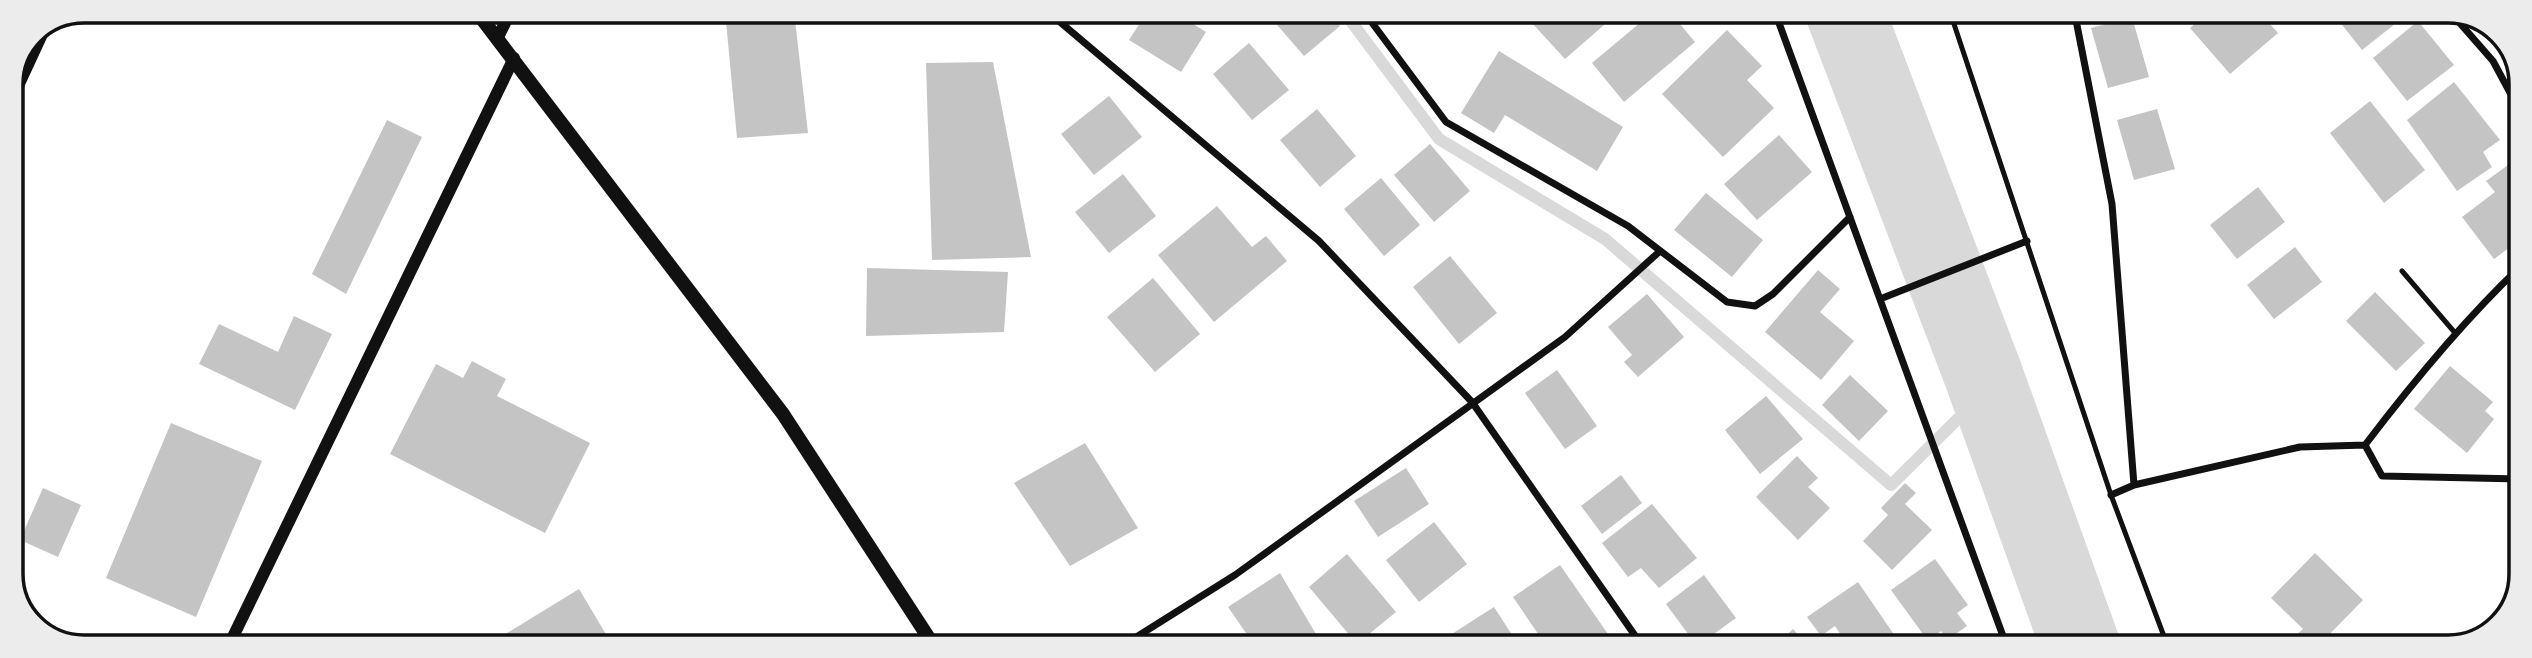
<svg xmlns="http://www.w3.org/2000/svg" width="2532" height="658" font-family="Raleway,sans-serif">
  <style>
    .lines { fill: none; stroke-linecap: round; stroke-linejoin: round }
    .stream { stroke: #d9d9d9; stroke-width: 12 }
    .river { stroke: #d9d9d9; stroke-width: 79 }
    .building { fill: #c4c4c4 }
    .service { stroke: #111; stroke-width: 5 }
    .minor { stroke: #111; stroke-width: 7 }
    .tertiary { stroke: #111; stroke-width: 12 }
    .secondary { stroke: #111; stroke-width: 14 }
    .rim { fill: none; stroke: #111; stroke-width: 3.5 }
  </style>
  <rect width="100%" height="100%" fill="#fff"/>
  <g class="lines">
    <path class="stream" d="M1344 12 1439 139 1605 239 1891 485 1988 389"/>
    <path class="river" d="M1845 12 1983 374 2081 647"/>
  </g>
  <path class="building" d="M725 11H794L808 133 737 138Z
    M1147 12H1174L1206 32 1181 72 1129 40Z
    M1266 12H1329L1340 26 1304 56Z
    M1544 12H1619L1565 59 1532 23Z
    M1653 12H1670L1695 42 1624 102 1592 63Z
    M2207 13H2260L2278 33 2230 74 2190 28Z
    M2338 13H2409L2362 50 2335 16Z
    M2132 17 2149 77 2108 88 2091 28Z
    M2418 21 2454 65 2407 101 2373 58Z
    M1727 30 1762 66 1747 80 1774 108 1723 157 1662 94Z
    M1249 43 1289 90 1252 120 1213 74Z
    M1499 51 1623 127 1597 171 1505 115 1494 133 1461 113Z
    M993 62 1031 257 932 260 926 63Z
    M2454 82 2500 140 2483 152 2492 167 2457 191 2407 120Z
    M1109 96 1142 137 1094 175 1061 134Z
    M2370 101 2425 170 2384 203 2330 133Z
    M1317 109 1356 156 1320 187 1280 140Z
    M2157 109 2175 169 2134 180 2117 120Z
    M387 120 422 137 346 294 312 274Z
    M1779 135 1812 172 1757 220 1724 184Z
    M1430 144 1470 191 1434 222 1394 175Z
    M2519 157 2521 239 2494 259 2462 217 2495 192 2486 181Z
    M1123 174 1156 216 1109 253 1075 212Z
    M1381 178 1420 225 1384 256 1344 209Z
    M2258 187 2285 222 2237 259 2210 225Z
    M1706 193 1763 240 1732 277 1674 230Z
    M1217 206 1252 247 1266 236 1287 261 1214 322 1158 255Z
    M2295 247 2322 282 2274 319 2247 285Z
    M1450 256 1497 313 1459 344 1413 287Z
    M867 268 1008 272 1004 332 866 336Z
    M1818 270 1840 289 1820 312 1854 341 1821 380 1765 332Z
    M1153 278 1200 334 1155 372 1107 317Z
    M2375 292 2425 343 2396 371 2346 321Z
    M1647 294 1684 337 1638 377 1624 362 1632 355 1608 327Z
    M294 316 332 334 295 410 199 364 219 324 278 352Z
    M472 361 506 379 497 396 590 443 545 533 390 454 436 364 463 378Z
    M2450 366 2493 402 2485 411 2494 419 2467 453 2414 409Z
    M1557 370 1597 426 1565 449 1525 393Z
    M1850 375 1888 411 1859 441 1822 405Z
    M2519 389 2520 390V413L2513 411Z
    M1766 396 1803 439 1760 474 1725 430Z
    M171 423 262 461 196 617 106 578Z
    M1085 443 1138 528 1070 566 1014 483Z
    M1797 456 1818 478 1808 487 1830 508 1798 540 1756 497Z
    M1406 468 1429 504 1378 537 1354 501Z
    M1621 475 1642 503 1602 534 1581 506Z
    M1905 483 1916 493 1905 504 1932 530 1892 570 1863 541 1888 515 1881 508Z
    M43 488 81 505 58 557 20 540Z
    M1652 504 1697 558 1659 588 1641 568 1628 577 1602 543Z
    M1434 522 1467 564 1419 602 1386 560Z
    M2315 553 2363 600 2317 647H2307L2295 636 2303 629 2271 598Z
    M1347 554 1396 612 1357 644 1309 587Z
    M1935 559 1968 605 1957 613 1967 626 1947 640 1941 631 1928 641 1891 590Z
    M1560 565 1617 647H1547L1513 597Z
    M1280 573 1323 646H1255L1228 607Z
    M1704 575 1736 618 1697 646 1666 604Z
    M1858 582 1895 636 1879 647H1849L1835 626 1821 636 1807 617Z
    M579 589 613 646H486Z
    M1494 607 1520 647 1433 646Z
    M1793 629 1809 647H1774Z"/>
  <g class="lines">
    <path class="service" d="M1950 12 2111 495 2168 647
      M2402 271 2456 334"/>
    <path class="minor" d="M1047 11 1319 241 1472 402 1643 647
      M1364 12 1446 122 1628 226 1727 302 1755 306 1773 294 1850 217
      M1775 12 2007 647
      M2078 13 2075 15 2112 204 2134 485
      M2451 13 2493 61 2521 113
      M11 107 49 25
      M1880 299 2027 241
      M2365 445C2413 382 2463 321 2520 267
      M2111 495 2134 485 2300 447 2365 445 2382 476 2520 479
      M1122 646 1235 575 1565 337 1660 251"/>
    <path class="tertiary" d="M498 37 511 11
      M229 645 514 58"/>
    <path class="secondary" d="M476 11 783 414 934 646"/>
  </g>
  <path d="M0 0H2532V658H0ZM84 23H2448A61 61 0 0 1 2509 84V574A61 61 0 0 1 2448 635H84A61 61 0 0 1 23 574V84A61 61 0 0 1 84 23Z" fill="#ececec" fill-rule="evenodd"/>
  <path class="rim" d="M84 23H2448A61 61 0 0 1 2509 84V574A61 61 0 0 1 2448 635H84A61 61 0 0 1 23 574V84A61 61 0 0 1 84 23Z"/>
</svg>
